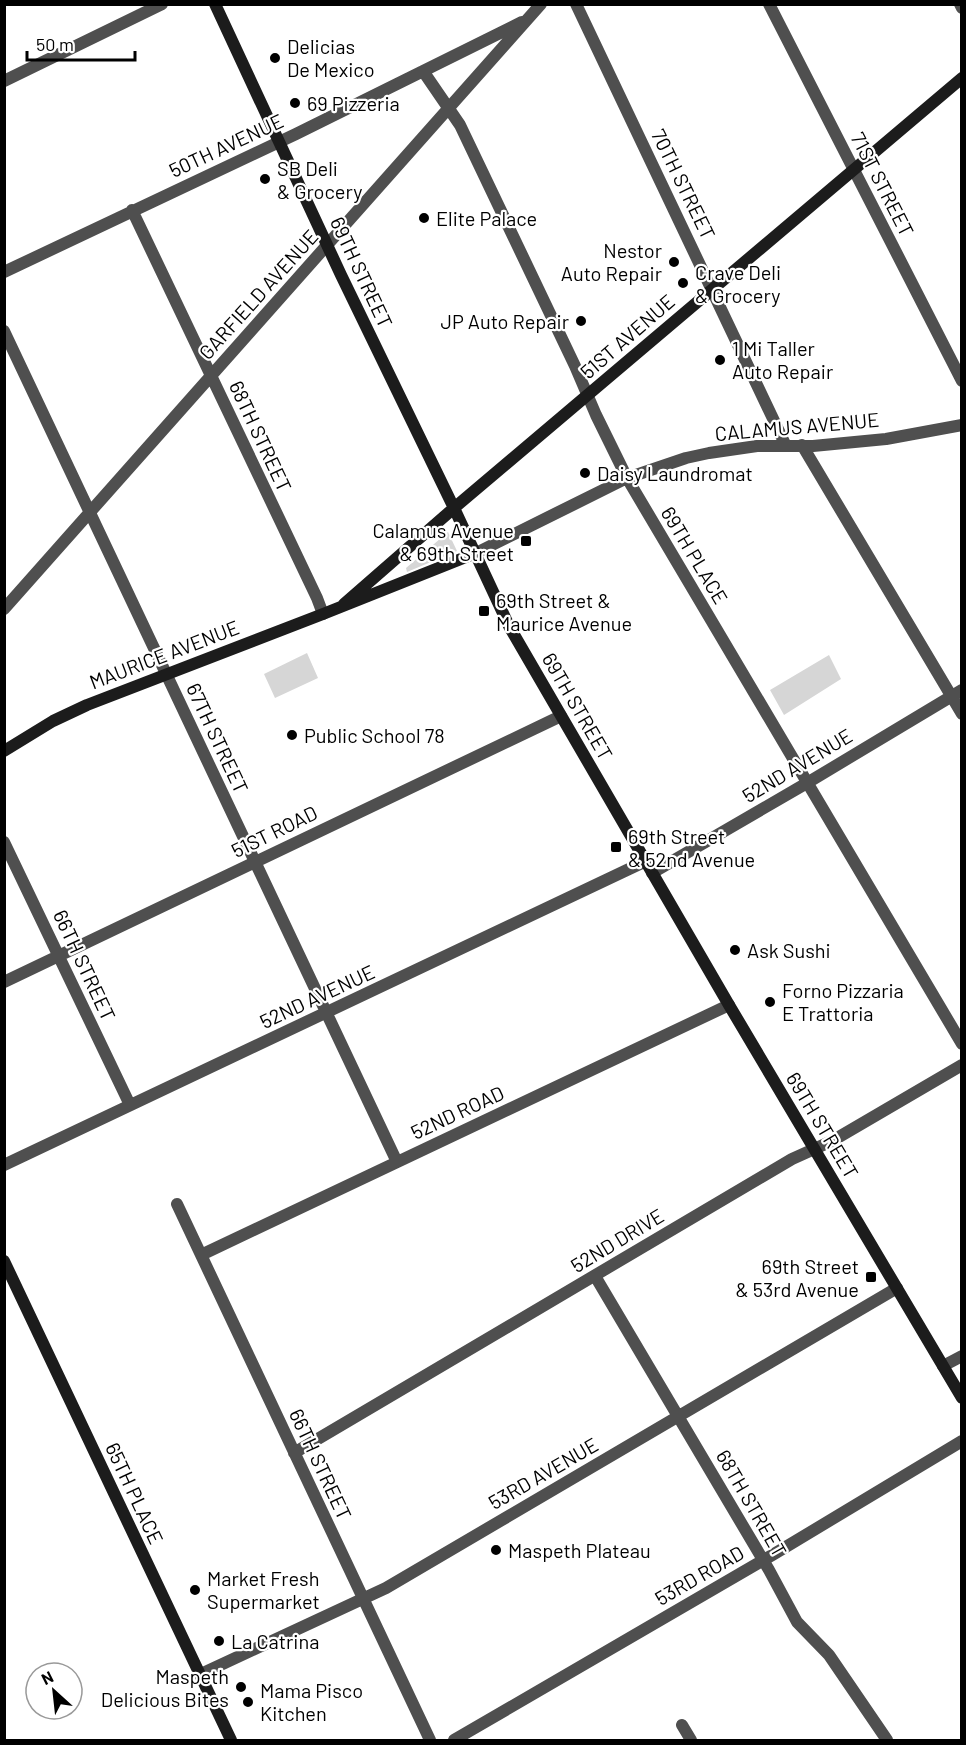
<svg xmlns="http://www.w3.org/2000/svg" width="966" height="1745" font-family="Barlow,sans-serif">
  <style>
    .green { fill: #d6d6d6 }
    .lines { fill: none; stroke-linecap: round; stroke-linejoin: round }
    .street { stroke: #4f4f4f; stroke-width: 12 }
    .secondary { stroke: #1c1c1c; stroke-width: 12 }
    .poi-dot { fill: #000; stroke: #fff; stroke-width: 2 }
    .labels { text-anchor: middle; dominant-baseline: central; stroke-width: 4.5; stroke-linejoin: round; paint-order: stroke }
    .poi-label { font-size: 20px; fill: #000; stroke: #fff; text-anchor: start }
    .street-label { font-size: 20px; fill: #000; stroke: #fff }
  </style>
  <rect width="100%" height="100%" fill="#fff"/>
  <path class="green" d="M448 532 457 551 407 572 406 568Z
    M307 653 318 678 275 698 264 674Z
    M829 655 841 679 784 715 770 690Z"/>
  <g class="lines">
    <path class="street" d="M576 4 786 446
      M769 4 962 381
      M960 4 962 8
      M423 71 460 125 575 366 596 415 627 478 962 1044
      M4 81 162 4
      M132 210 317 598 323 614
      M4 272 296 134 522 22
      M4 331 397 1162
      M802 445 962 714
      M476 553 627 478 686 458 709 453 757 446H813L886 439 962 425
      M4 609 541 4
      M4 842 130 1105
      M652 873 807 783 962 690
      M4 982 561 716
      M4 1165 646 861
      M177 1204 430 1740
      M201 1255 729 1005
      M595 1276 769 1570 797 1622 829 1655 887 1740
      M943 1366 962 1356
      M294 1453 792 1159 832 1141 962 1065
      M201 1674 386 1588 897 1288
      M682 1725 691 1740
      M454 1740 774 1554 962 1441"/>
    <path class="secondary" d="M215 4 341 275 454 508 509 626 729 1005 962 1398
      M344 604 454 508 962 78
      M4 751 53 721 87 705 323 614 476 553
      M4 1261 231 1740"/>
  </g>
  <g class="poi-dot">
    <circle cx="275" cy="58" r="6"/>
    <circle cx="295" cy="103" r="6"/>
    <circle cx="265" cy="179" r="6"/>
    <circle cx="424" cy="218" r="6"/>
    <circle cx="674" cy="262" r="6"/>
    <circle cx="683" cy="283" r="6"/>
    <circle cx="581" cy="321" r="6"/>
    <circle cx="720" cy="360" r="6"/>
    <circle cx="585" cy="473" r="6"/>
    <rect x="520" y="535" width="12" height="12" rx="3"/>
    <rect x="478" y="605" width="12" height="12" rx="3"/>
    <circle cx="292" cy="735" r="6"/>
    <rect x="610" y="841" width="12" height="12" rx="3"/>
    <circle cx="735" cy="950" r="6"/>
    <circle cx="770" cy="1002" r="6"/>
    <rect x="865" y="1271" width="12" height="12" rx="3"/>
    <circle cx="496" cy="1550" r="6"/>
    <circle cx="195" cy="1590" r="6"/>
    <circle cx="219" cy="1641" r="6"/>
    <circle cx="241" cy="1687" r="6"/>
    <circle cx="248" cy="1702" r="6"/>
  </g>
  <g class="labels">
    <g class="poi-label">
      <text x="287" y="46">Delicias<tspan x="287" dy="23">De Mexico</tspan></text>
      <text x="307" y="103">69 Pizzeria</text>
      <text x="277" y="168">SB Deli<tspan x="277" dy="23">&amp; Grocery</tspan></text>
      <text x="436" y="218">Elite Palace</text>
      <text x="662" y="250" text-anchor="end">Nestor<tspan x="662" dy="23">Auto Repair</tspan></text>
      <text x="695" y="272">Crave Deli<tspan x="695" dy="23">&amp; Grocery</tspan></text>
      <text x="569" y="321" text-anchor="end">JP Auto Repair</text>
      <text x="732" y="348">1 Mi Taller<tspan x="732" dy="23">Auto Repair</tspan></text>
      <text x="597" y="473">Daisy Laundromat</text>
      <text x="514" y="530" text-anchor="end">Calamus Avenue<tspan x="514" dy="23">&amp; 69th Street</tspan></text>
      <text x="496" y="600">69th Street &amp;<tspan x="496" dy="23">Maurice Avenue</tspan></text>
      <text x="304" y="735">Public School 78</text>
      <text x="628" y="836">69th Street<tspan x="628" dy="23">&amp; 52nd Avenue</tspan></text>
      <text x="747" y="950">Ask Sushi</text>
      <text x="782" y="990">Forno Pizzaria<tspan x="782" dy="23">E Trattoria</tspan></text>
      <text x="859" y="1266" text-anchor="end">69th Street<tspan x="859" dy="23">&amp; 53rd Avenue</tspan></text>
      <text x="508" y="1550">Maspeth Plateau</text>
      <text x="207" y="1578">Market Fresh<tspan x="207" dy="23">Supermarket</tspan></text>
      <text x="231" y="1641">La Catrina</text>
      <text x="229" y="1676" text-anchor="end">Maspeth<tspan x="229" dy="23">Delicious Bites</tspan></text>
      <text x="260" y="1690">Mama Pisco<tspan x="260" dy="23">Kitchen</tspan></text>
    </g>
    <g class="street-label">
      <text transform="translate(226 145) rotate(-25)">50TH AVENUE</text>
      <text transform="translate(684 184) rotate(64)">70TH STREET</text>
      <text transform="translate(883 184) rotate(63)">71ST STREET</text>
      <text transform="translate(362 272) rotate(65)">69TH STREET</text>
      <text transform="translate(258 294) rotate(-48)">GARFIELD AVENUE</text>
      <text transform="translate(627 336) rotate(-41)">51ST AVENUE</text>
      <text transform="translate(797 426) rotate(-5)">CALAMUS AVENUE</text>
      <text transform="translate(261 436) rotate(65)">68TH STREET</text>
      <text transform="translate(695 555) rotate(59)">69TH PLACE</text>
      <text transform="translate(164 654) rotate(-21)">MAURICE AVENUE</text>
      <text transform="translate(578 706) rotate(60)">69TH STREET</text>
      <text transform="translate(218 738) rotate(65)">67TH STREET</text>
      <text transform="translate(797 765) rotate(-31)">52ND AVENUE</text>
      <text transform="translate(274 831) rotate(-26)">51ST ROAD</text>
      <text transform="translate(85 965) rotate(65)">66TH STREET</text>
      <text transform="translate(317 996) rotate(-25)">52ND AVENUE</text>
      <text transform="translate(457 1112) rotate(-25)">52ND ROAD</text>
      <text transform="translate(823 1125) rotate(59)">69TH STREET</text>
      <text transform="translate(617 1240) rotate(-31)">52ND DRIVE</text>
      <text transform="translate(321 1464) rotate(65)">66TH STREET</text>
      <text transform="translate(543 1473) rotate(-30)">53RD AVENUE</text>
      <text transform="translate(135 1493) rotate(65)">65TH PLACE</text>
      <text transform="translate(752 1503) rotate(60)">68TH STREET</text>
      <text transform="translate(699 1575) rotate(-30)">53RD ROAD</text>
    </g>
  </g>
  <rect width="966" height="1745" fill="none" stroke="#000000" stroke-width="12"/>
  <g transform="translate(54 1691) rotate(333)"><circle r="28" fill="#ffffff" stroke="#999999" stroke-width="1.5"/>
  <path d="M0-4.5L10 22L0 15L-10 22Z" fill="#000000"/>
  <text y="-9" font-size="16" font-weight="bold" text-anchor="middle" fill="#000000">N</text>
  </g>
  <path d="M27 51v9h108v-9" fill="none" stroke="#000000" stroke-width="3"/>
  <text x="36" y="51" font-size="18" fill="#000000" stroke="#ffffff" stroke-width="4.5" paint-order="stroke">50 m</text>
</svg>
